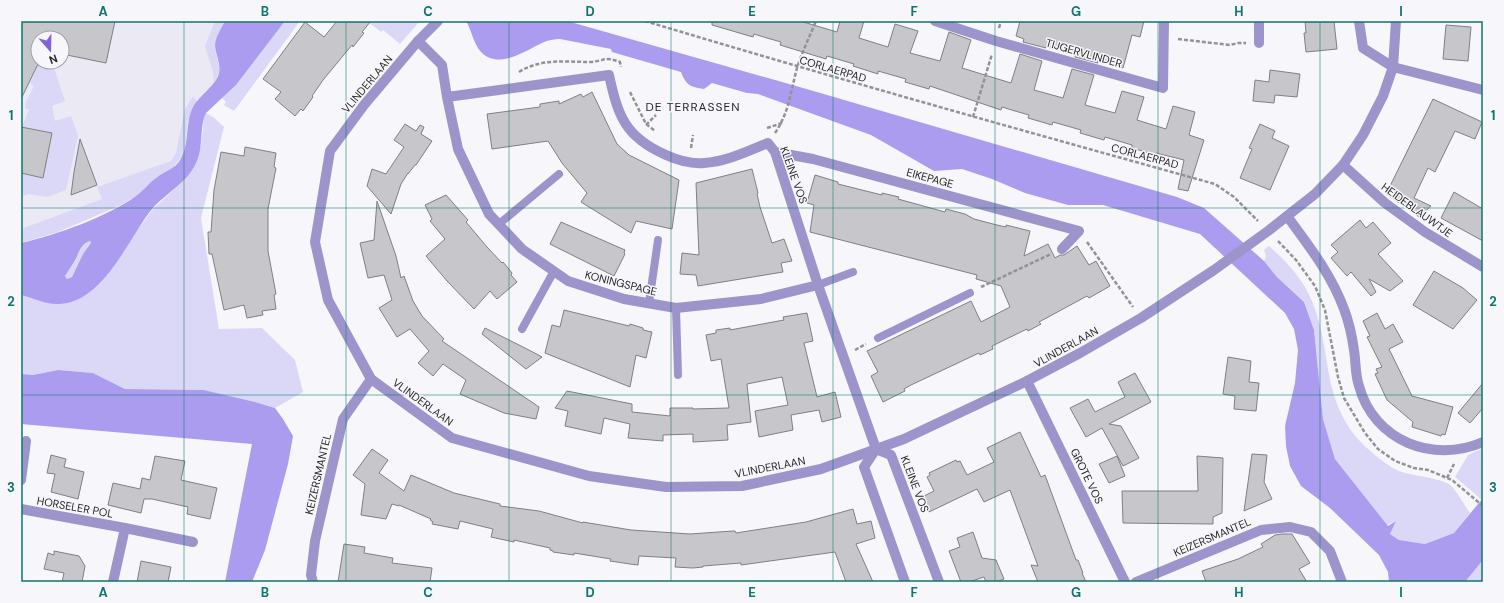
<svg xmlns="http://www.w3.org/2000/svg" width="1504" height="603" font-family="'DM Sans',sans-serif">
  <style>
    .built { fill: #eae9f4; fill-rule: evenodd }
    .green { fill: #dbd7f7 }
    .water { fill: #ab9cf0; fill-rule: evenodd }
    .building { fill: #c7c7cb; stroke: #807f83 }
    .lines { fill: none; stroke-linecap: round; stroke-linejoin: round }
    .path { stroke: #939395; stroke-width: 2.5; stroke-dasharray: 4 2; stroke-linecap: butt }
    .service { stroke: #9c94cb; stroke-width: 8 }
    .minor { stroke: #9c94cb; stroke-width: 10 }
    .tertiary { stroke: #9c94cb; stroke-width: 10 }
    .grid { fill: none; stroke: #0f766e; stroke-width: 1; stroke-opacity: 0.55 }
    .labels { text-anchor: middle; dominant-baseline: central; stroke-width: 3; stroke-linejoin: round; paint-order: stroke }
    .street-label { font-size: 11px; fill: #262627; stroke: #f7f6fa }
    .neighbourhood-label { font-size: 12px; letter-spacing: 1px; fill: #262627; stroke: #f7f6fa }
    .neatline { fill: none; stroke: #0f766e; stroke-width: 1.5 }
    .grid-label { font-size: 13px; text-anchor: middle; font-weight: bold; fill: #0f766e }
  </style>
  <rect width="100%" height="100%" fill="#f7f6fa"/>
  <path class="built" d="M21 21H225L219 32 214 82 197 101 182 156 21 243ZM38 38H62V62H38Z"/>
  <path class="green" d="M215 21H225C221 28 216 36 215 45 215 60 225 68 214 82L213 72 205 46Z
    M285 21H300L234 111 224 105 226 102 222 98 236 85Z
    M367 21H420L400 44 383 30 381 32Z
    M35 60 38 62H52L65 101 52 106 55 121 71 116 78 136 66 190 47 197 28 194 21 197V168H24L23 174 43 178 52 134 34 129H21L29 110 25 108 26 102 34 86 30 83 39 63Z
    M193 96 197 101 188 121 185 147 182 156 173 168 157 177 136 196 121 205 58 232 21 243V229L102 199 97 187 171 161 176 153 185 109Z
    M206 113 213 117 224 127 201 218 219 329 262 328 295 360 303 392 275 408 255 402 204 390 125 389 93 373 58 370 33 375 21 374V295C58 304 69 312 100 283L152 210 182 182 201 146 204 118Z
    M90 241 91 243 83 254 72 277 67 279 65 276C68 271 71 267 74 262 79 254 81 244 90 241Z
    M1269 246C1289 264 1306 282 1315 309 1331 354 1323 396 1356 437 1367 449 1389 469 1405 473 1417 476 1438 478 1449 484 1454 487 1466 507 1470 513L1454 533 1425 544 1399 540 1390 534 1395 521 1387 525 1335 459 1323 419 1314 330 1304 302 1277 277 1264 261 1266 256 1264 250Z
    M1483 448V498L1482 500 1455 477 1468 455Z
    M1483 560V582H1465Z"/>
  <path class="water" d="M225 21H285L236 85 206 113C199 127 204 147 196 163 187 183 166 193 152 209 128 239 103 303 59 304 47 305 33 298 21 295V243C56 235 107 217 136 196 144 190 149 183 156 178 165 171 175 169 180 160 190 144 185 123 193 107 199 96 217 84 219 73 221 65 216 55 215 46 215 37 221 29 225 21ZM90 241 91 243 83 254 72 277 67 279 65 276C68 271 71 267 74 262 79 254 80 244 90 241Z
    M466 21H567L810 90 1177 197 1204 208 1264 261 1277 277 1304 302 1314 330 1323 419 1335 459 1388 526 1396 521 1390 534 1399 540 1425 544 1454 533 1483 498V560L1465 582H1389L1388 572 1379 555 1330 508 1301 486 1290 466 1286 446 1285 426 1295 383 1298 350 1294 329 1285 313 1200 234 1103 205H1068L1025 193 992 179 962 169 934 171 871 135 758 94 747 93 712 83 704 89C690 87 686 85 681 72L612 52 611 49 560 39C554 39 548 40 542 43 525 51 498 70 481 52 473 43 472 31 466 21Z
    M58 370 93 373 125 389 204 390 255 402 275 408 283 419 293 436 288 464 265 550 252 582H225L252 444 21 424V374L33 375Z"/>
  <path class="building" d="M21 21H115L106 63 62 54V38H38V62H39L21 99Z
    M337 21H371L362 32 364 33 353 47 352 45 323 80 312 96 313 97 303 111 301 109 295 116 275 99 281 92 263 79 305 22 324 37Z
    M712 21H800L837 32 840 21H864L859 38 888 47 895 24 918 31 910 53 940 61 949 32 971 40 962 68 1011 83 1020 54 1042 61 1034 90 1063 98 1072 69 1094 75 1085 105 1115 113 1122 91 1144 97 1137 120 1166 129 1173 106 1195 112 1189 135 1204 140 1188 191 1178 189 1184 160 1156 153V155L1132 148V145L1105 137 1104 140 1080 133 1081 130 1053 122 1052 125 1028 118 1029 115 1015 111 1002 107 1001 110 930 86 929 89 905 82 906 79 878 71V74L853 66 854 64 827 56 826 59 780 45 781 42 767 38 754 34 753 37 712 25Z
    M1020 21H1144L1140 37 1132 35 1123 68 1098 60V63L1075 57 1076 53 1046 47V48L1023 42 1024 39 1016 36Z
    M1305 21H1334L1337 49 1306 52 1304 33H1306Z
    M1446 25 1471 27 1468 61 1443 59Z
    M1270 70 1300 74 1297 97 1275 95 1274 103 1253 101 1255 80 1269 82Z
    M592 92 617 144 629 155 679 180 672 229 636 221 631 233 581 202 587 193 562 163 548 141 492 149 487 114 540 107V104L559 101V104L581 94 583 97Z
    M1433 99 1482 122 1475 139 1455 131 1435 172 1428 168 1414 198 1431 206 1419 217 1385 193 1389 185 1390 186Z
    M405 124 416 131 420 125 424 127 421 134 432 141 416 165H415L408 174V173L401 184 391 214 367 186 372 169 386 174 404 147 394 140Z
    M1260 124 1275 131 1272 138 1289 146 1270 190 1240 178 1252 149 1249 148Z
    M21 127 52 133 43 178 21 173Z
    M80 139 97 185 71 195 74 172Z
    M245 147 276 153 274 167 276 168 268 209V251L276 294 274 295 276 309 262 311 263 315 247 318 244 305 224 310 212 254H209L208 232H211L214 190 221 152 244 156Z
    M752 169 758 193 757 194 760 207 772 243 784 239 792 261 781 263 783 272 698 286 696 275 680 274 682 253 699 255 696 183Z
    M815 175 838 182V184L882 195V193L899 197 898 199 945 212 946 209 965 214 974 219 997 225 1006 227V225L1030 231 1024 256 1048 244 1055 258 1060 255H1064L1077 246 1089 265 1096 261 1110 286 1089 298 1087 296 1039 322 1041 324 1028 331 1027 329 992 346 993 349 980 355 979 353 911 385 904 389 905 391 883 402 871 376 878 372 867 351 971 301 981 322 1010 307 1001 286 976 279 977 275 810 232 814 205 807 203Z
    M1454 192 1483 209V241L1441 218Z
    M446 195 468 220 466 222 487 247 502 263 503 262 512 273 511 275 517 282 497 299 490 291 474 309 447 281 426 256 445 239 430 221 432 219 425 205Z
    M377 201 396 256 401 278 404 276 413 301 422 316 444 339 442 341 539 407 536 419 504 413 460 394 466 380 443 364 433 376 418 363 429 351 410 329 397 337 379 308 392 300 384 275 368 278 360 243 374 240Z
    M1360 220 1366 228 1373 222 1391 243 1378 254 1403 281 1390 291 1369 279 1376 292 1371 296 1351 272 1347 276 1331 258 1338 252 1331 245Z
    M561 222 625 250 624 253 625 254 614 276 550 244Z
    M1434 271 1463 288 1477 300 1453 329 1413 305Z
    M564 310 629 326 630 324 643 328V330L652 332 646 358 636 355 630 387 545 353 552 325 560 327Z
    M807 313 813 341 804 343 817 397 835 392 841 417 822 422 819 410 791 415 793 430 759 437 755 411 788 405 782 377 747 384 751 422 727 425 728 440 693 442V434L663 435V441L628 438 630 424 604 418 601 434 565 426 568 411 555 408 567 391 632 404V412L670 416V408H693V409L729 408 721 359 711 361 706 335 716 333V330L730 328V330L784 320 783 317Z
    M1377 313 1385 329 1393 324 1403 342 1389 349 1412 396 1453 407 1445 435 1442 434 1441 436 1412 427 1413 422 1387 400 1375 374 1378 373 1376 369 1382 367 1367 337 1370 336 1363 321Z
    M485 328 527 349 542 357 526 369 482 334Z
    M1228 357 1251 361 1249 382 1259 383 1256 411 1234 409 1235 396 1223 394Z
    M1135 373 1151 402 1109 424 1121 426 1139 458 1123 466 1102 428 1086 437 1070 408 1088 399 1095 412 1125 397 1118 382Z
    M1483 383V408L1470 423 1458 413Z
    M1020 432 1041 477 1045 475 1076 560H1078L1083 573H1082L1086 582H1038L1031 565 1038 566 1010 490 984 502 977 489 929 512 922 497 934 491 927 477 930 475 929 473 956 460 957 462 960 461 967 475 994 462 987 448Z
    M372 449 388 460 379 473 404 491 411 475 454 493 500 504V506L539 511 583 523V522L631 530 690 534 733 531H735L736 533 806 522 853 509 857 524 871 521 875 538 856 544 873 582H846L835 552 741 565V563L703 566V567L693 568 675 567 676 558 639 556 638 565 630 564 610 561 611 559 574 553V555L553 552V551L550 550V548L514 540V542L491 537 493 529 460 521 458 529 432 524 433 522 430 520 431 519 399 505V506L392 504 386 519 361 515 365 484 353 475Z
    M1252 454 1267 455 1264 482 1272 499 1244 511Z
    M51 455 66 459 64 467 84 472 78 499 51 492 55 474 47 473Z
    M155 456 185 461 181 480 217 488 210 519 187 514 188 507 152 499H144L141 513 108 505 113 483 140 489 142 478 150 480Z
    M1117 456 1125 476 1109 483 1099 464Z
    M1197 456 1223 458 1222 513 1213 517V524L1123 523 1122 491H1198Z
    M973 532 982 558 996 560 1004 579 996 582H986L984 577 969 582H961L949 551 960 547 957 538Z
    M1282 534H1292L1310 563 1299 569 1307 582H1206L1202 571 1238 559 1263 547 1261 544 1275 535Z
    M344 544 365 547 364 553 393 558 392 563 432 568 430 582H338Z
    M54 551 79 556 85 566 82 582H62L64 573 44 569 48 553 54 555Z
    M141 561 171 567 168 582H137Z"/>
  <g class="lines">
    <path class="path" d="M645 21C834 78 1024 131 1215 184L1234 197 1258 221
      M999 28 1001 21
      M1178 39 1230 45 1238 43H1246
      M519 72C541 58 565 62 590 62 604 61 605 56 620 62L621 67
      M630 92 646 124 655 131
      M973 117 992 54
      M646 125 656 115
      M767 128 782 123
      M775 133C789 113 791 90 797 68 802 52 810 36 816 21
      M691 148 693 135
      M1278 241 1296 260 1315 286 1325 310 1338 377 1344 398 1365 433 1378 449 1395 461 1414 468 1428 470 1452 480 1483 506
      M1087 242 1133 307
      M981 287 1051 254
      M855 350 866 344
      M1447 478 1454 464"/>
    <path class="service" d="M499 224 559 174
      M818 285 853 272
      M649 303 658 240
      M676 308 678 375
      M522 329 554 271
      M878 338 970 293"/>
    <path class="minor" d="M935 21 996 41 1163 88 1164 21
      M1359 21 1363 48 1393 67 1483 90
      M418 41 442 65 447 97
      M1259 43V21
      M775 152 813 159 1079 231 1062 249
      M1343 165 1385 203 1425 232 1483 267
      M1287 216C1309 246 1331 274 1344 309 1349 322 1352 336 1354 350 1356 362 1355 375 1359 386 1374 441 1433 464 1483 442
      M818 285 775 152 768 143C748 151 726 162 704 163 692 164 677 160 666 155 625 137 618 116 609 75L447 97 458 149 489 214 522 249 568 281 624 299 676 308 761 299 818 285 876 449
      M1027 381 1125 582
      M876 449 891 455 939 582
      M876 449 864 467 905 582
      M21 480 26 441
      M21 509 125 528 113 582
      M125 528 193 542
      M313 582 311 575 315 541 343 419 371 379
      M1136 582 1261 530 1290 527 1311 532 1330 551 1342 582"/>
    <path class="tertiary" d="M438 21 418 41 364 105 330 151 315 242 328 300 371 379 452 438 589 476 666 487 742 486 821 469 904 439 1027 381 1080 353 1141 318 1214 270 1268 231 1315 194 1343 165 1363 135 1383 96 1393 67 1396 21"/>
  </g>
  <path class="grid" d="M184 21V582M346 21V582M509 21V582M671 21V582M833 21V582M995 21V582M1158 21V582M1320 21V582M21 208H1483M21 395H1483"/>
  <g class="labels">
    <g class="street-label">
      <text transform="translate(1084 53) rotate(16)">TIJGERVLINDER</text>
      <text transform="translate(833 69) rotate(16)">CORLAERPAD</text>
      <text transform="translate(367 84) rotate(-50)">VLINDERLAAN</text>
      <text transform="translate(1145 156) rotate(15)">CORLAERPAD</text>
      <text transform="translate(794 175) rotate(70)">KLEINE VOS</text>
      <text transform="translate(930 178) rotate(15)">EIKEPAGE</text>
      <text transform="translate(1417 210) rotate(36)">HEIDEBLAUWTJE</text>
      <text transform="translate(621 283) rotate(14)">KONINGSPAGE</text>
      <text transform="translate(1066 347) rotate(-29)">VLINDERLAAN</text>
      <text transform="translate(423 402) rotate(36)">VLINDERLAAN</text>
      <text transform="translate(770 467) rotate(-11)">VLINDERLAAN</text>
      <text transform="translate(318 474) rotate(-77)">KEIZERSMANTEL</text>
      <text transform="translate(1087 476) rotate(64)">GROTE VOS</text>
      <text transform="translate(915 484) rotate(69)">KLEINE VOS</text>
      <text transform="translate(75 507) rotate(10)">HORSELER POL</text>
      <text transform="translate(1212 537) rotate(-23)">KEIZERSMANTEL</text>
    </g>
    <g class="neighbourhood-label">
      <text x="693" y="107">DE TERRASSEN</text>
    </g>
  </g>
  <rect width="1504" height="603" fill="none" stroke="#f7f6fa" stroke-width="44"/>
  <g transform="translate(50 50) rotate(160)"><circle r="19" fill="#f7f6fa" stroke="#a3a3a6"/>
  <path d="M0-3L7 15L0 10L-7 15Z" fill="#8062dd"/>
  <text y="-6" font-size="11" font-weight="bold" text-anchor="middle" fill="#262627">N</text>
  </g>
  <rect x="22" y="22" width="1460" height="559" class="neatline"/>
  <g class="grid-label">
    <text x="103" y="16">A</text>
    <text x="265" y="16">B</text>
    <text x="428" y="16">C</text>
    <text x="590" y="16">D</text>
    <text x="752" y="16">E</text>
    <text x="914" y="16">F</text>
    <text x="1076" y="16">G</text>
    <text x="1239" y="16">H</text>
    <text x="1401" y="16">I</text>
    <text x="11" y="120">1</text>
    <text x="1493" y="120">1</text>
    <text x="11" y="306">2</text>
    <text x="1493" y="306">2</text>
    <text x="11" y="492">3</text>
    <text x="1493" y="492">3</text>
    <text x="103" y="597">A</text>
    <text x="265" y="597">B</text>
    <text x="428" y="597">C</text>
    <text x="590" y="597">D</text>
    <text x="752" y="597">E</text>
    <text x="914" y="597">F</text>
    <text x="1076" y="597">G</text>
    <text x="1239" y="597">H</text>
    <text x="1401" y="597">I</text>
  </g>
</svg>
